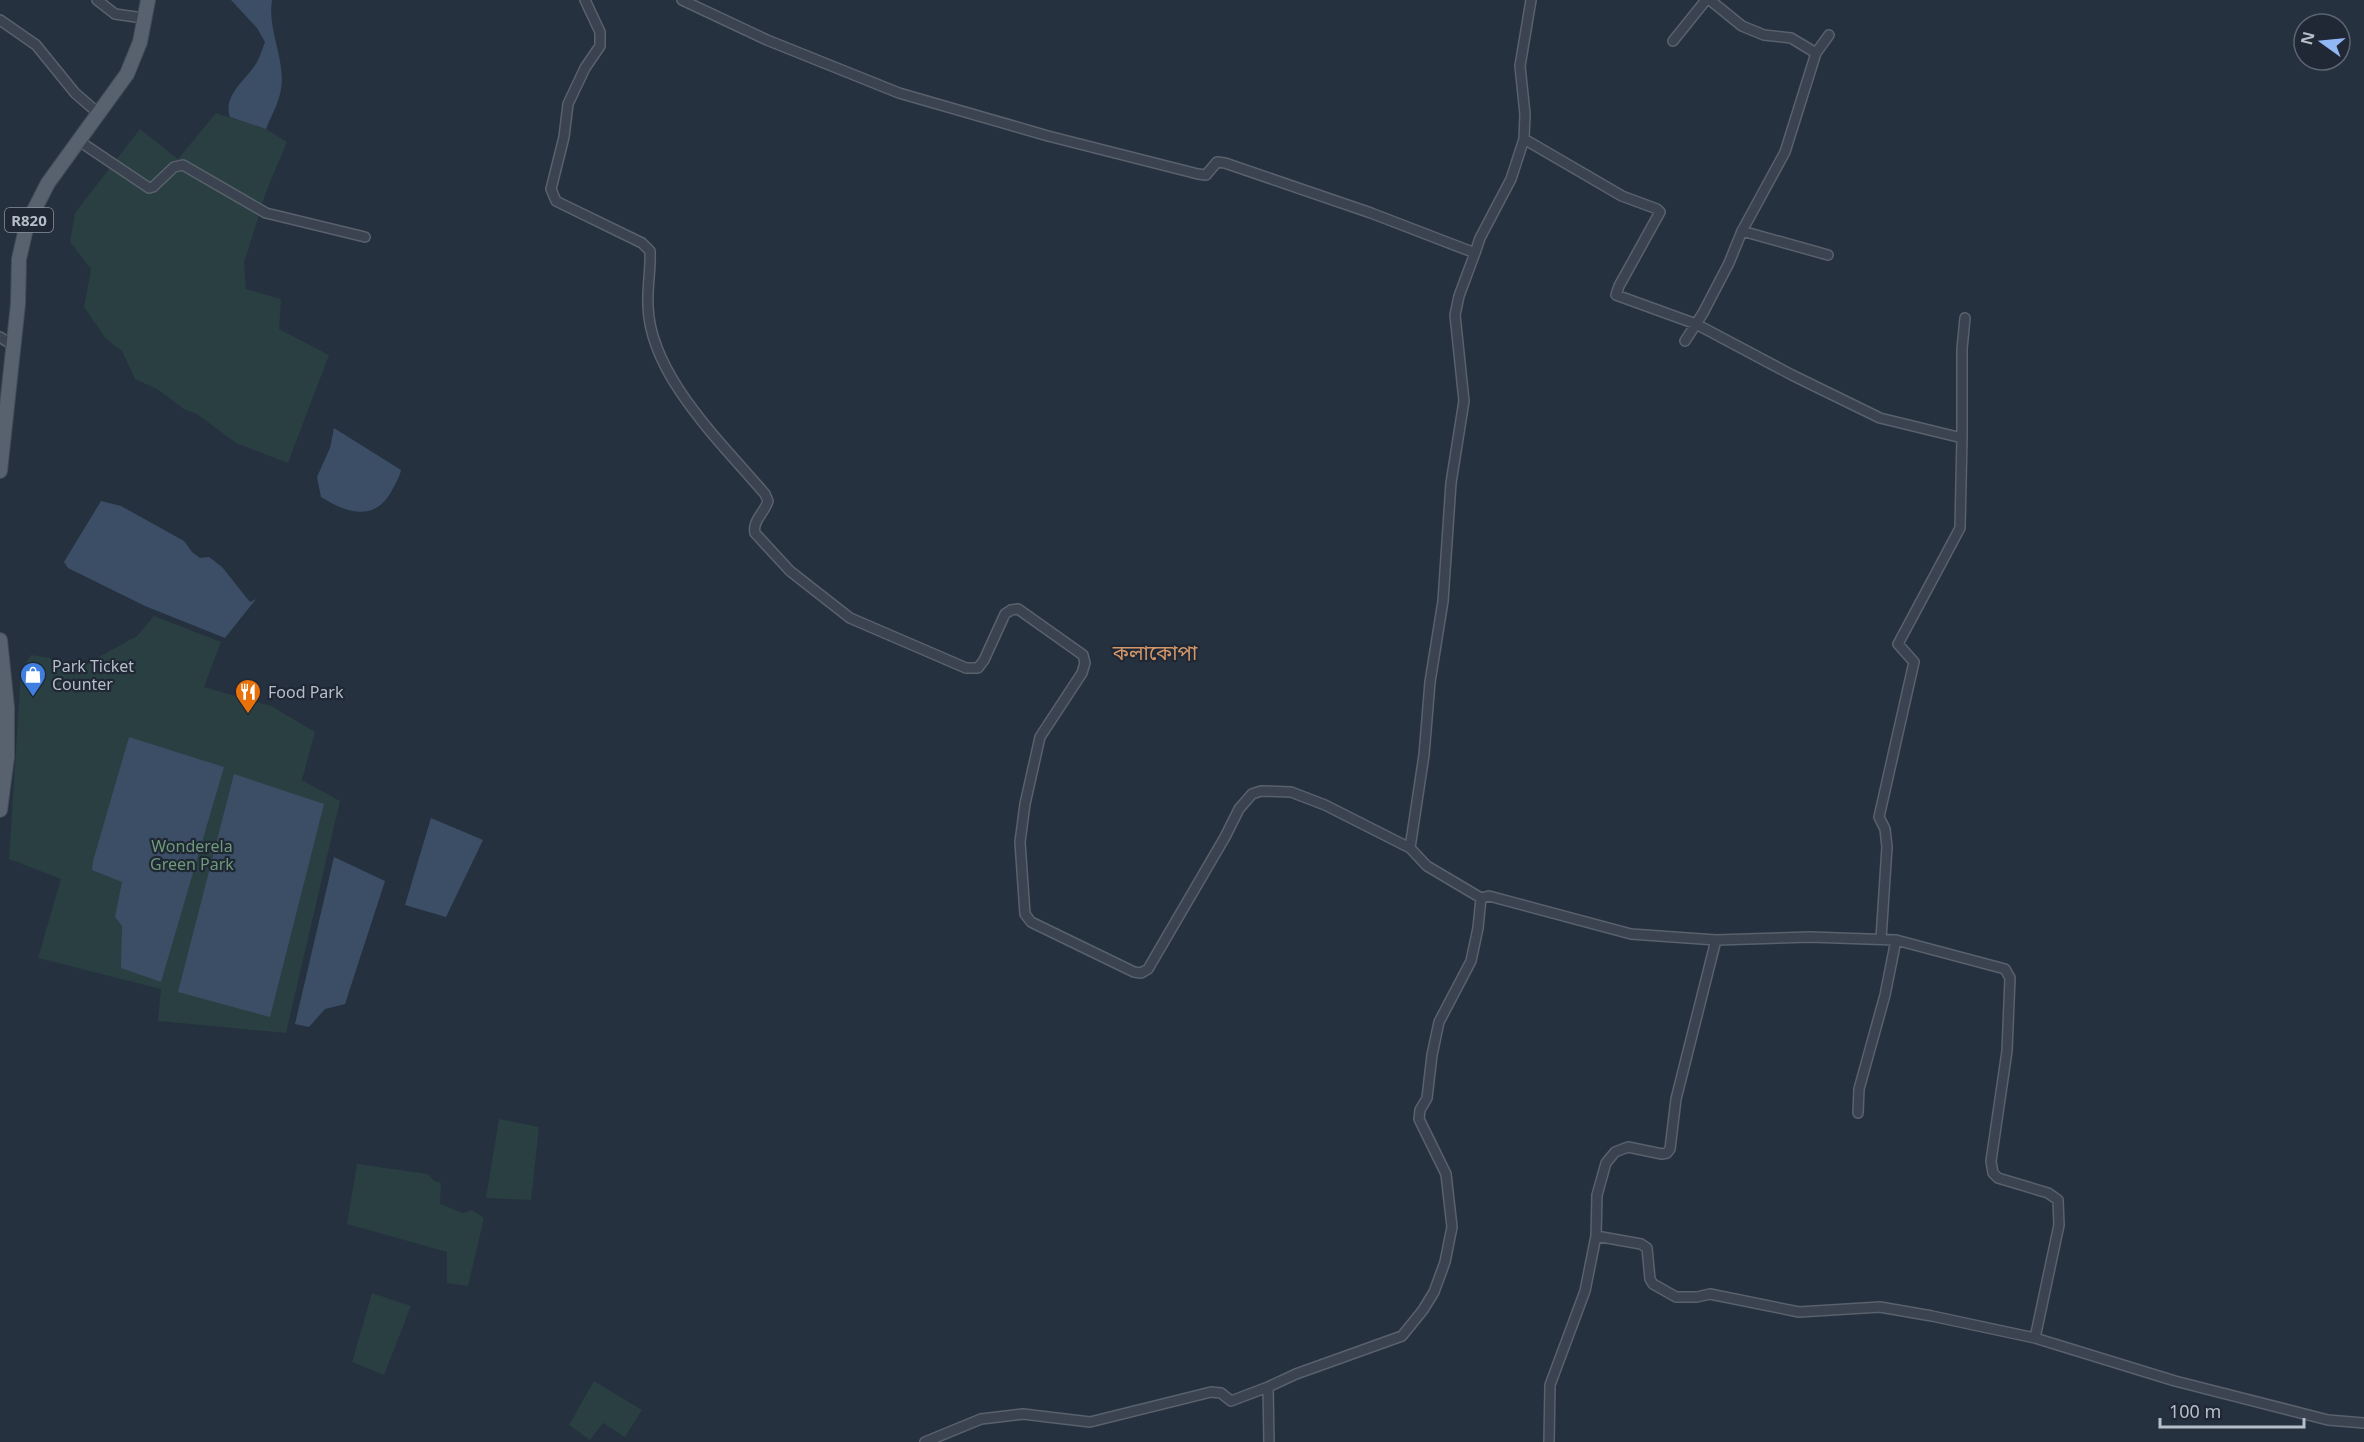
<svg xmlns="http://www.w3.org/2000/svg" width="2364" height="1442" font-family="'Noto Sans','Noto Sans Bengali',sans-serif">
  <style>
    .green { fill: #293f41 }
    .water { fill: #3c4e66 }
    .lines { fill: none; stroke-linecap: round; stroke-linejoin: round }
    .minor-casing { stroke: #58616c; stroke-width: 12 }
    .primary-casing { stroke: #434c58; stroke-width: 16 }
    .minor { stroke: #3a434f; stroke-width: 9 }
    .primary { stroke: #58626e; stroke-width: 14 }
    .labels { text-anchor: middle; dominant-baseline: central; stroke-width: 4.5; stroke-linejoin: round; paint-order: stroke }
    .shield { fill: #1f2834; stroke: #89919c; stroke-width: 1.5 }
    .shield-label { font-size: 15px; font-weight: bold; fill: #b6bec9 }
    .poi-label { font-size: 16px; fill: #b6bec9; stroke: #1f2834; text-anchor: start }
    .park-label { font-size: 16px; fill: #6f9978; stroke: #1f2834 }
    .quarter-label { font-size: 20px; fill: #d1966a; stroke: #1f2834 }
  </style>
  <rect width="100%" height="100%" fill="#26313f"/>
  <path class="green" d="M216 113 266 129 287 142 266 192 244 263 246 289 281 299 279 329 329 355 288 463 236 443 197 414 184 409 157 389 135 379 122 351 106 339 84 307 91 269 70 242 75 213 140 129 178 159Z
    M154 616 221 642 204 687 271 706 315 732 302 780 340 801 286 1033 158 1021 161 989 38 958 61 879 9 859 21 671 31 655 86 664 137 636Z
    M499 1119 539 1127 531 1200 486 1198Z
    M357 1164 428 1174 434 1181 441 1183 440 1204 463 1213 472 1210 484 1218 468 1286 447 1283V1252L347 1224Z
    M372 1293 411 1306 384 1375 352 1362Z
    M594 1381 642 1410 625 1437 603 1423 590 1440 569 1425Z"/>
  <path class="water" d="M231 0H272C267 30 286 60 281 89 279 103 271 116 266 129L230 117C223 97 243 82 253 68 259 61 262 50 265 42L257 28Z
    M334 428 401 470C399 479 395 484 391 492 374 522 346 513 321 497L317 477 330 448Z
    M101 501 121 506 184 541 192 552 200 558 209 557 222 567 250 602 256 599 225 638 145 606 68 568 64 562Z
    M129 737 224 767 161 982 121 968 122 926 115 917 122 882 92 870 93 861Z
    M234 774 324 804 270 1017 178 992Z
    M431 818 483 840 446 917 405 905Z
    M334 857 385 881 345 1004 325 1009 309 1027 295 1024Z"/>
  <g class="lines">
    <defs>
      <path id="minor" d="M97 0 115 14 143 18
        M585 0 600 32V46L585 68 568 104 564 137 551 189 556 201 564 205 642 243 650 251C651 269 647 287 648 306 650 376 722 443 765 494L768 501C765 512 752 521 755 533L790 571 850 618 966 668H978L984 660 1005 614 1011 610 1018 609 1083 655 1085 663 1082 673 1040 737 1025 804 1020 842 1025 914 1031 922 1134 972 1141 973 1148 969 1225 837 1239 809 1252 794 1261 791 1291 792 1325 805 1410 848
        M682 0 767 40 899 93 1048 136 1198 174 1206 175 1217 162 1225 163 1371 213 1475 253 1459 296 1455 315 1464 401 1451 483 1443 601 1430 682 1424 755 1410 848 1427 866 1481 898 1478 928 1471 961 1439 1022 1432 1055 1427 1098 1420 1110 1419 1119 1446 1174 1452 1227 1445 1262 1434 1292 1423 1310 1402 1336 1296 1374 1268 1387 1231 1401 1221 1393 1211 1392 1090 1422 1023 1414 981 1419 925 1442
        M1710 0 1742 26 1764 35 1791 38 1816 53 1829 35
        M0 20 36 45 75 93 98 113
        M1673 41 1706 0
        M1524 139 1622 196 1657 209 1660 212 1619 286 1616 295 1696 324 1792 375 1880 418 1962 438V349L1965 318
        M79 141 149 188 153 187 174 167 183 165 266 213 365 237
        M1742 231 1828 255
        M1475 253 1480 238 1511 179 1524 139 1525 114 1520 66 1531 0
        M0 337 14 346
        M1685 341 1703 313 1729 263 1742 231 1785 152 1816 53
        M1481 898 1489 896 1631 934 1716 940 1676 1099 1670 1149 1667 1153 1662 1154 1628 1147 1615 1152 1606 1163 1597 1195 1596 1236 1585 1291 1550 1385 1549 1442
        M1881 939 1887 847 1885 829 1879 817 1914 662 1898 644 1960 528 1962 438
        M1716 940 1810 937 1896 940 2005 969 2010 978 2007 1051 1991 1161 1993 1173 1998 1178 2048 1193 2058 1200 2059 1225 2035 1338
        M1858 1113 1859 1089 1885 995 1896 940
        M1596 1236 1641 1244 1647 1248 1650 1279 1653 1284 1676 1297H1697L1710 1294 1799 1312 1880 1307 1932 1316 2035 1338 2175 1381 2328 1420 2364 1423
        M1268 1387 1269 1442"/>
      <path id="primary" d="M0 471 18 304 19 259 27 224 48 183 127 74 140 42 148 0
        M0 640 7 707V757L0 810"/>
    </defs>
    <use href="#minor" class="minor-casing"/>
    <use href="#primary" class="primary-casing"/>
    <use href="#minor" class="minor"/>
    <use href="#primary" class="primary"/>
  </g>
  <defs>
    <symbol id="shop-pin" viewBox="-11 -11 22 30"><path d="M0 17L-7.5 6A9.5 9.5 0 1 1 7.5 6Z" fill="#3f7fe0" stroke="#1f2834"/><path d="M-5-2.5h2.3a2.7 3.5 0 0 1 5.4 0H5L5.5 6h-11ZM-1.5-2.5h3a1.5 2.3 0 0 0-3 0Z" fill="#fff"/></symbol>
    <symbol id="restaurant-pin" viewBox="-11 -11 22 30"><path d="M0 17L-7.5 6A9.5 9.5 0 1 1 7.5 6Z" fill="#e8710a" stroke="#1f2834"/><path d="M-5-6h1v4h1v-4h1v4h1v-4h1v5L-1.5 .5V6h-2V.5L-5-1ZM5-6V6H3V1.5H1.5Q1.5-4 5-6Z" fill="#fff"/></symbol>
  </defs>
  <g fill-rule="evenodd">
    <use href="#shop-pin" x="18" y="660" width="30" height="40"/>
    <use href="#restaurant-pin" x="233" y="677" width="30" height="40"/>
  </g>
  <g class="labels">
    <rect class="shield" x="5" y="208" width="48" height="24" rx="4.5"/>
    <g class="shield-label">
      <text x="29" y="220">R820</text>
    </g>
    <g class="poi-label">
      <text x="52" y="666">Park Ticket<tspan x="52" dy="18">Counter</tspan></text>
      <text x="268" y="692">Food Park</text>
    </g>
    <g class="park-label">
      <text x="192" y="846">Wonderela<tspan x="192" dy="18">Green Park</tspan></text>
    </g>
    <g class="quarter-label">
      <text x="1155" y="652">কলাকোপা</text>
    </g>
  </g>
  <g transform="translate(2322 42) rotate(285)"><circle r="28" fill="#1f2834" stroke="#5b6470" stroke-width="1.5"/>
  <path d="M0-4.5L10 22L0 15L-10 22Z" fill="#91b7f4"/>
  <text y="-9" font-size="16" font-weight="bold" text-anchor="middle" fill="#b6bec9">N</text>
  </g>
  <path d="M2160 1418v9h144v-9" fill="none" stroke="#b6bec9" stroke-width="3"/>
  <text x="2169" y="1418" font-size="18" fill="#b6bec9" stroke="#1f2834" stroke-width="4.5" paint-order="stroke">100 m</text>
</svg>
